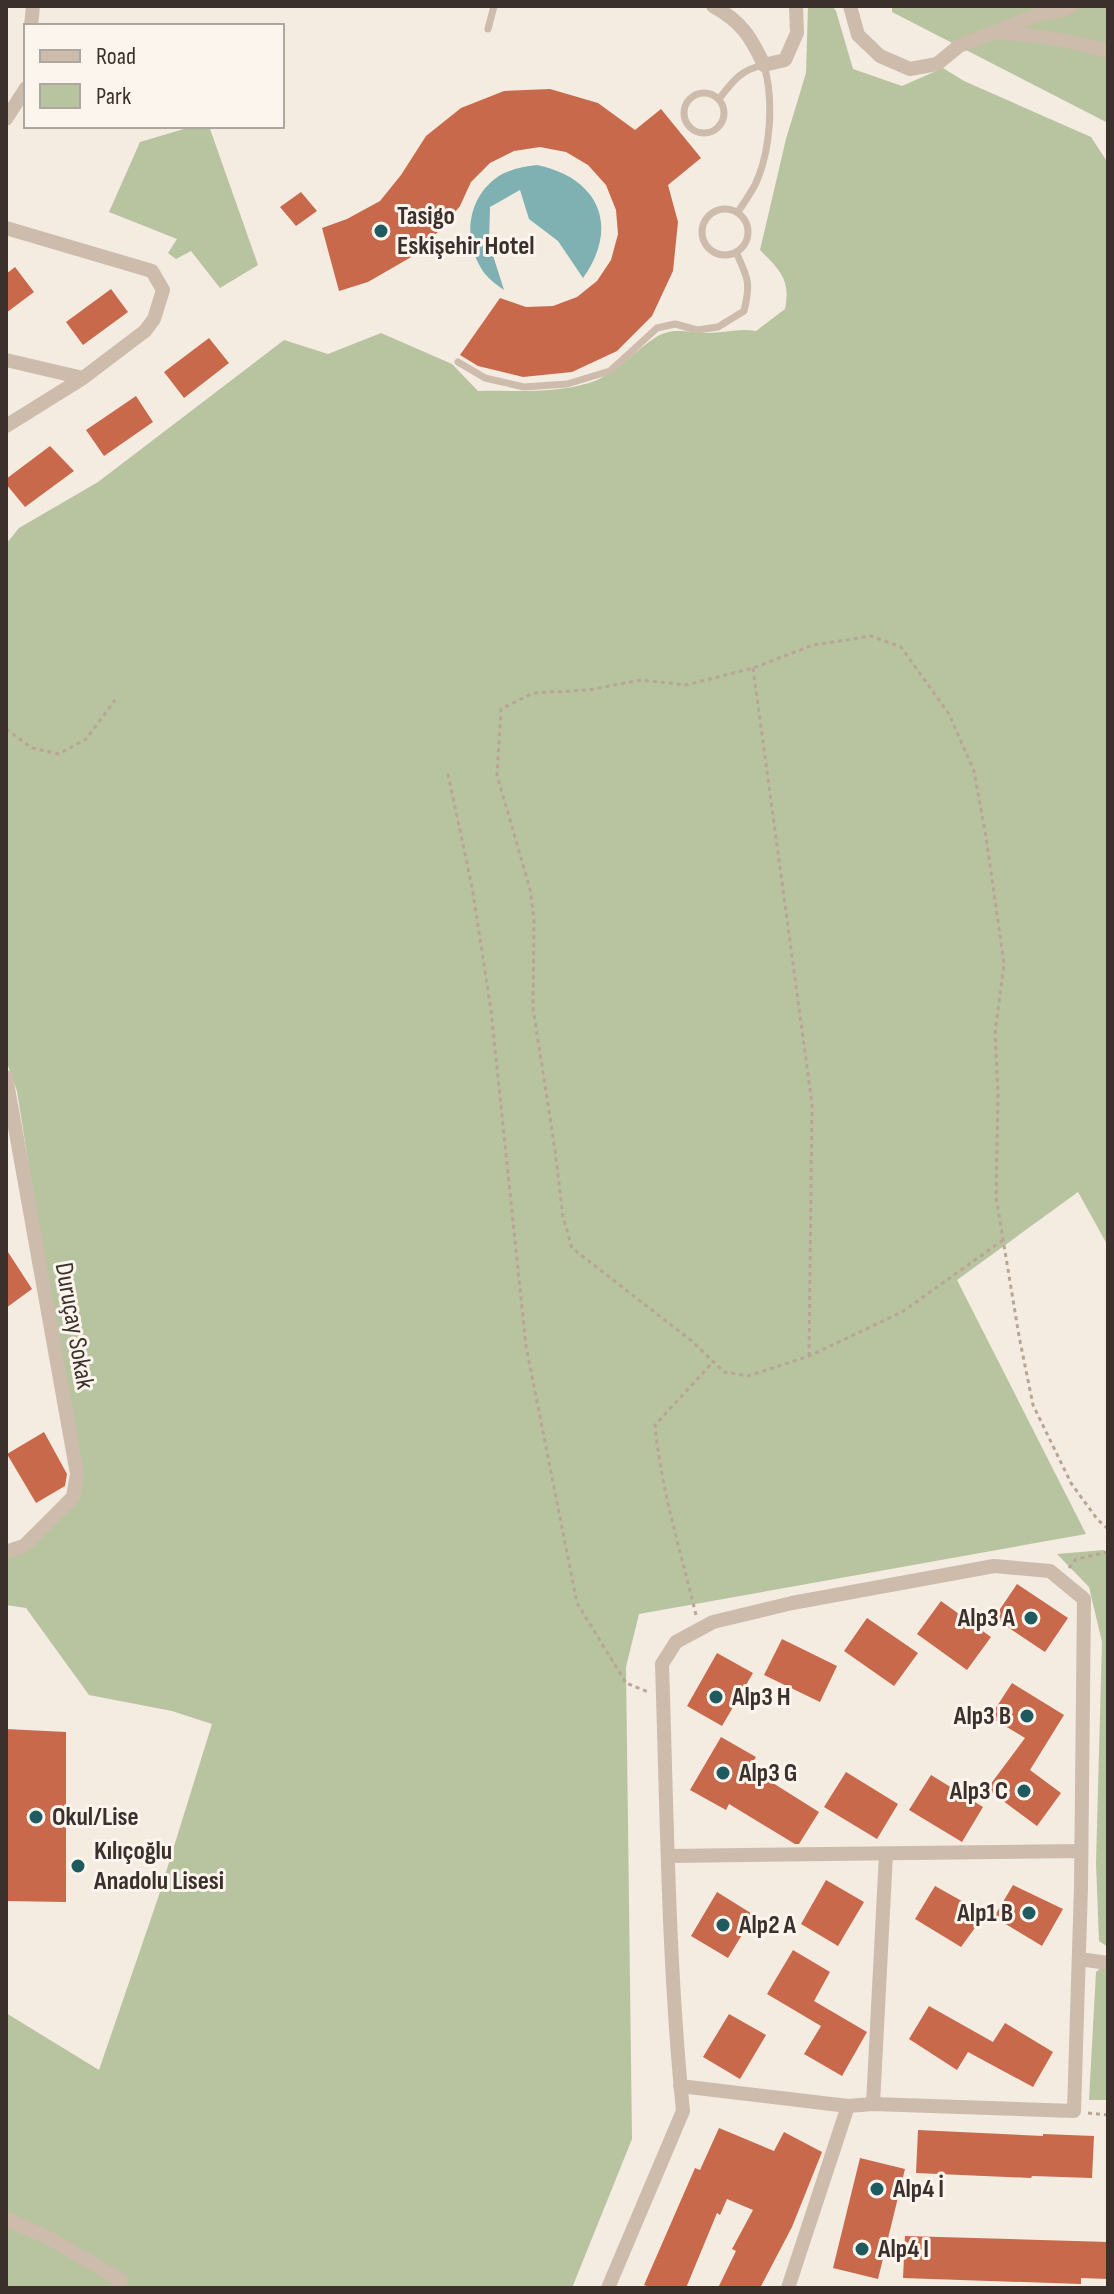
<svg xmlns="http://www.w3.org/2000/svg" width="1114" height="2294" font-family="'Sofia Sans Condensed',sans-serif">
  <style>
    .green { fill: #b8c4a0 }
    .water { fill: #7fb0b2 }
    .building { fill: #c8694b }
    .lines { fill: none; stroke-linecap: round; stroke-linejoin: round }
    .path { stroke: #b9a596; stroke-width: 3; stroke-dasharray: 4 4; stroke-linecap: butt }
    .lane { stroke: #cdbbac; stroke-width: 7 }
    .street { stroke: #cdbbac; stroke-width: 14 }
    .poi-dot { fill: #1f5a5e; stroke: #fbf5ee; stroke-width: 3 }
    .labels { text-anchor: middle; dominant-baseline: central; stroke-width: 6; stroke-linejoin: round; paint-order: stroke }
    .poi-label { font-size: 26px; font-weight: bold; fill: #3b302b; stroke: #fbf5ee; text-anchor: start }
    .street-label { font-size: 26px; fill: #3b302b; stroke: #fbf5ee }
  </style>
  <rect width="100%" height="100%" fill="#f4ebe1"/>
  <path class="green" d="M808 6H832L836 11 853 69 902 86 943 68 964 81 1091 137 1108 163V1246L1078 1192 957 1280 1086 1534 639 1614 626 1667 632 2139 572 2288H6V2013L99 2070 158 1898 212 1724 172 1711 89 1695 26 1608 6 1605V1552L55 1517 77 1474 17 1091 6 1060V544L19 528 98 482 284 340 328 354 381 333 452 364 478 391C515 390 553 394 589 383 613 376 629 356 649 342 671 325 683 333 707 333 725 333 739 328 756 331L785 309C791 280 780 270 760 250L786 139 806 73Z
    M892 6H1108V123L892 12Z
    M194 126H209L258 265 220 288 191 251 176 259 168 253 177 239 109 212 140 142Z
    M1104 1550 1108 1553V1947L1099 1941 1096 1863 1102 1642 1089 1587 1057 1554Z
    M1102 1967 1108 1968V2100H1089L1096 1972Z"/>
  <path class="water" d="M537 165C599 178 620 226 583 278L558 241 529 219 520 190 490 207 489 243 504 290C497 285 490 280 485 274 463 245 465 201 496 178 508 169 523 167 537 165Z"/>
  <path class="building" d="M550 89 598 103 635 130 661 109 701 158 668 185 678 222 673 271 652 316 617 351 572 372 523 377 478 366 460 355 500 298 526 307 553 306 577 297 597 281 611 260 618 234 616 210 606 185 588 165 566 152 540 147 514 151 490 163 471 182 460 206 442 228 413 256 368 282 339 291 322 228 347 219 380 201 401 175 426 136 461 108 504 91Z
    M301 192 317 211 296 226 280 207Z
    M15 267 34 292 6 313V274Z
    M111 289 128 312 83 345 66 322Z
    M209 338 229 363 184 398 164 372Z
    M136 396 153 422 104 456 86 430Z
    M50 446 74 471 25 507 6 484V479Z
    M6 1249 32 1289 6 1308Z
    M44 1432 67 1474 65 1486 36 1503 7 1454Z
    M1017 1584 1068 1618 1045 1652 994 1618Z
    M941 1601 991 1637 967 1670 917 1634Z
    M867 1618 918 1653 894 1686 844 1651Z
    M782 1639 837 1666 820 1702 764 1675Z
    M717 1653 753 1673 722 1726 687 1706Z
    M1012 1683 1064 1715 1030 1770 1061 1793 1037 1826 987 1789 1025 1738 990 1717Z
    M6 1729 66 1732V1902L6 1901Z
    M721 1737 756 1757 749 1768 819 1812 799 1844H795L729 1804 726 1810 690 1790Z
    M846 1772 898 1804 877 1839 824 1807Z
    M931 1775 983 1807 962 1842 909 1810Z
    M826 1880 864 1902 838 1946 801 1924Z
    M1013 1885 1063 1909 1042 1946 994 1917Z
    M935 1886 985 1914 961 1947 915 1919Z
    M717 1892 754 1915 728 1958 691 1936Z
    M793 1950 830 1972 814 2001 867 2032 842 2076 804 2054 821 2026 767 1994Z
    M929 2006 993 2042 1005 2023 1053 2052 1033 2087 968 2052 957 2070 909 2039Z
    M729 2014 766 2035 740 2079 703 2057Z
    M719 2128 774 2151 784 2132 822 2152 792 2227 760 2288H718L736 2251 732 2249 753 2210 727 2199 720 2215 717 2213 686 2288H652L644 2285 695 2168 700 2170Z
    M918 2130 1043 2136V2134L1094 2136 1092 2178 1032 2176 1031 2178 916 2173Z
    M860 2158 905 2169 878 2279 833 2268Z
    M905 2236 1108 2242V2279L1081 2278V2284L903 2278Z"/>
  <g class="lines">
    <path class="path" d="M753 668 812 1104 809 1356
      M6 729 32 748 59 754 86 739 115 700
      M448 774 472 887 491 1010 526 1346 577 1603 626 1683 648 1692
      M1003 1240 902 1312 809 1356 748 1376 724 1372 693 1342 572 1248 563 1217 555 1150 533 1008 534 919 530 889 497 775 501 709 533 693 588 690 641 680 686 685 753 668 813 645 871 636 901 647 949 714 974 771 986 837 1004 964 995 1033 998 1094 996 1197 1019 1336 1033 1405 1071 1483 1097 1519 1108 1529
      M1069 1568 1076 1559 1108 1552
      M696 1615C681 1552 661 1490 655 1425L713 1362
      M1088 2113 1108 2115"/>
    <path class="lane" d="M488 29 494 6
      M684 113a20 20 0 1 1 40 0a20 20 0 1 1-40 0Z
      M719 99C733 81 740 70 764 65 774 100 771 151 755 185 750 194 744 203 738 212
      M702 232a23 23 0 1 1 46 0a23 23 0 1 1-46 0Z
      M458 362 485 378 524 387 567 384 610 371 657 328 675 324 697 330 718 327 744 311C751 283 748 278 736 252"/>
    <path class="street" d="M713 6C741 21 751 37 764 65L785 60 797 33 796 6
      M850 6 858 35 880 56 910 69 937 64 959 46 1040 14 1047 6
      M1040 14 1063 10 1071 6
      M31 26 33 6
      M998 33C1035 34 1072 41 1108 51
      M6 119 26 88
      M6 228 152 271 163 290 154 319 145 331 83 378 6 426
      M6 360 83 378
      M6 1077 77 1474 73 1497 24 1546 6 1552
      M668 1856 1081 1851
      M1079 1959 1108 1963
      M873 2104 886 1854
      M6 2219 47 2237 121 2280 118 2288
      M608 2288 683 2111C668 1962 667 1813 662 1664L676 1642 713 1622 792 1603 994 1566 1050 1571 1084 1599 1081 1887 1074 2111 873 2104 848 2106 680 2086
      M788 2288 848 2106"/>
  </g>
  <g class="poi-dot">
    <circle cx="381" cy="231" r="8"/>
    <circle cx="1031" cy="1618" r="8"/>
    <circle cx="716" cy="1697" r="8"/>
    <circle cx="1027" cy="1716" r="8"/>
    <circle cx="723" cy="1773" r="8"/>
    <circle cx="1024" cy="1791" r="8"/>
    <circle cx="36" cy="1817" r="8"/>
    <circle cx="78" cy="1866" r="8"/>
    <circle cx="1029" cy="1913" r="8"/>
    <circle cx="723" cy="1925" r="8"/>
    <circle cx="877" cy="2189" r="8"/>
    <circle cx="862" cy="2249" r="8"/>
  </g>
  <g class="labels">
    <g class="poi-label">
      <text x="397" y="216">Tasigo<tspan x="397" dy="30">Eskişehir Hotel</tspan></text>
      <text x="1015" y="1618" text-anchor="end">Alp3 A</text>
      <text x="732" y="1697">Alp3 H</text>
      <text x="1011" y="1716" text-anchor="end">Alp3 B</text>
      <text x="739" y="1773">Alp3 G</text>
      <text x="1008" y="1791" text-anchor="end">Alp3 C</text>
      <text x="52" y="1817">Okul/Lise</text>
      <text x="94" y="1851">Kılıçoğlu<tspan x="94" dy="30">Anadolu Lisesi</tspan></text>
      <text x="1013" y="1913" text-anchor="end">Alp1 B</text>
      <text x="739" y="1925">Alp2 A</text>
      <text x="893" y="2189">Alp4 İ</text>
      <text x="878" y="2249">Alp4 I</text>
    </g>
    <g class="street-label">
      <text transform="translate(74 1326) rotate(80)">Duruçay Sokak</text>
    </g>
  </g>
  <rect width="1114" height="2294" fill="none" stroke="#3b302b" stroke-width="16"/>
  <rect x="24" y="24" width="260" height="104" fill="#fbf5ee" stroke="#aea6a0" stroke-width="2"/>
  <rect x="40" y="50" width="40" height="12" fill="#cdbbac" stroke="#aea6a0" stroke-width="2"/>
  <text x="96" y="64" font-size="24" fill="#3b302b">Road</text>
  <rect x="40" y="84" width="40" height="24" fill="#b8c4a0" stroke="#aea6a0" stroke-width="2"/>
  <text x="96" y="104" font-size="24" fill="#3b302b">Park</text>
</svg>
